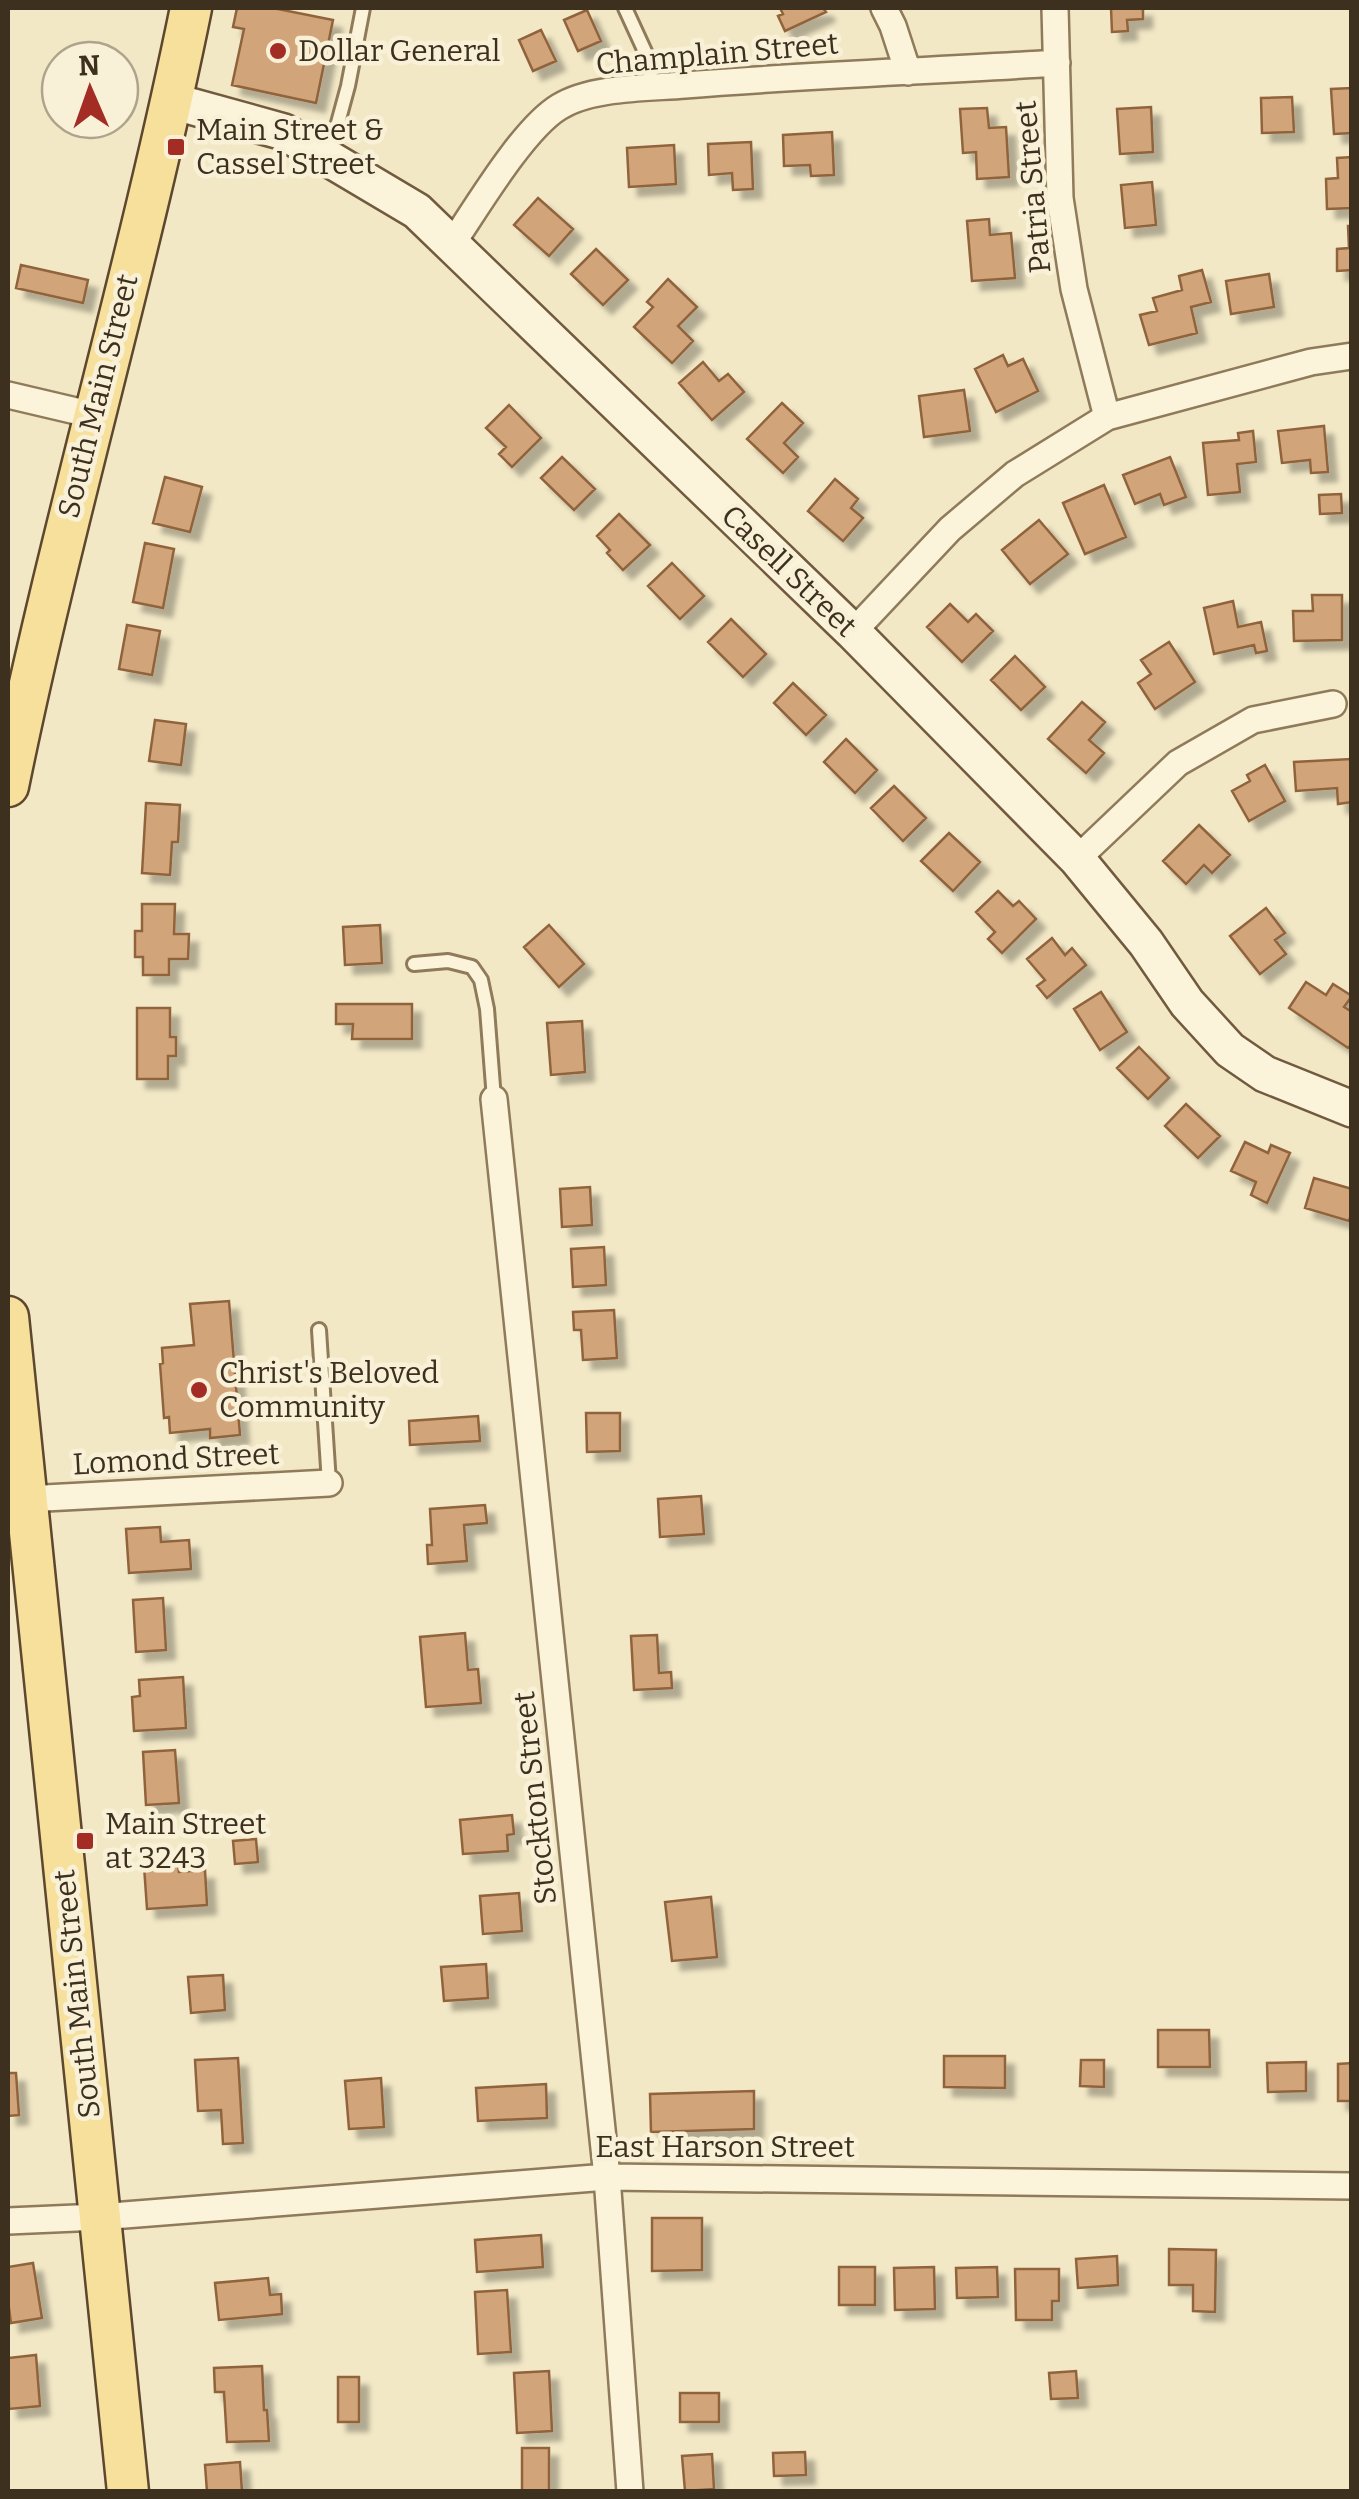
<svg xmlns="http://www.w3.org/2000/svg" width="1359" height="2499" font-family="Bitter,serif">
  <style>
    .building { fill: #d2a479; stroke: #90643e; stroke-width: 2.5; filter: url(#shadow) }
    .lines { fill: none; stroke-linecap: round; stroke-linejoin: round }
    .lane-casing { stroke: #8f7a5a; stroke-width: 18 }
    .street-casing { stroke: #8f7a5a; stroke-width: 30 }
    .secondary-casing { stroke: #715a3d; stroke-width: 40 }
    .primary-casing { stroke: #5d472e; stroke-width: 45 }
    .lane { stroke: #fbf4db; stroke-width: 12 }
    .street { stroke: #fbf4db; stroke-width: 25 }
    .secondary { stroke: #fbf4db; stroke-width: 35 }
    .primary { stroke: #f6e09c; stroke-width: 40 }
    .poi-dot { fill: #a32d25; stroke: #f8f1d7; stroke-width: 4 }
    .labels { text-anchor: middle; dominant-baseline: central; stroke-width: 9; stroke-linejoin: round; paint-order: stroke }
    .poi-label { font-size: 30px; fill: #3e301f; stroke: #f8f1d7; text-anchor: start }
    .street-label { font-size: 30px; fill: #3e301f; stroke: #f8f1d7 }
  </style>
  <defs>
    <filter id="shadow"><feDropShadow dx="9" dy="9" stdDeviation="2.5" flood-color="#0004"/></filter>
  </defs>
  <rect width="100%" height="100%" fill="#f2e8c6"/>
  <path class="building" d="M237 8H273L333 20 316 103 232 85 244 29 233 27Z
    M780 8H823L826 12 785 31 778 16 783 14Z
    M1111 8H1143V19L1127 20 1128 31 1112 32Z
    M587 10 601 41 578 51 564 20Z
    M541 30 556 61 533 71 519 40Z
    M1352 88V133L1334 134 1331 89Z
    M1292 97 1294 132 1262 133 1261 98Z
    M1151 107 1153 152 1120 154 1117 109Z
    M987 108 989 128 1006 127 1009 177 977 179 976 152 963 153 960 109Z
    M832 132 834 175 811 176 810 165 784 166 783 135Z
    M751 142 753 189 733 190 732 173 709 175 708 144Z
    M674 145 676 184 629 187 627 148Z
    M1352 157V208L1327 209 1326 179 1338 178 1337 158Z
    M1152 182 1156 225 1125 228 1121 185Z
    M538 198 573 229 549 256 514 225Z
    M989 219 990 235 1011 233 1015 278 972 281 967 221Z
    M1348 226H1352V270L1337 271V249L1349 248Z
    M596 249 628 280 603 305 571 274Z
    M21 265 88 280 83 303 16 288Z
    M1202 270 1211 302 1191 307 1197 333 1149 345 1140 315 1157 311 1153 298 1182 290 1179 276Z
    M1269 274 1274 307 1231 314 1226 281Z
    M668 279 697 307 678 326 693 341 672 363 634 327 653 307 647 302Z
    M1003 355 1008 366 1023 359 1038 391 996 412 975 369Z
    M703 362 719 381 728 374 744 392 712 420 679 383Z
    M964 390 970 431 924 437 919 396Z
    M782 403 803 423 784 443 798 457 783 473 747 439Z
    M509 405 541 438 512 467 499 454 506 447 486 428Z
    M1324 426 1328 472 1311 473 1310 460 1282 463 1278 431Z
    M1253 431 1256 462 1237 464 1240 492 1208 495 1203 443 1239 440 1238 433Z
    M562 457 595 489 574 510 541 478Z
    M1170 457 1186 497 1164 505 1160 494 1135 504 1123 475Z
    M165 477 202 487 190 532 153 523Z
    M835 479 858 499 851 508 863 518 843 541 808 511Z
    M1104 485 1126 537 1085 554 1063 503Z
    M1341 494 1342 513 1320 514 1319 495Z
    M619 514 650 545 623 570 607 553 610 550 597 536Z
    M1039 520 1068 554 1030 584 1002 550Z
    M145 543 174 549 163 608 133 602Z
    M672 563 704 596 680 619 648 586Z
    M1312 595H1342V640L1294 641 1293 611H1313Z
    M1233 601 1238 627 1261 622 1267 651 1256 653 1254 645 1214 654 1204 608Z
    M950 604 968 622 976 614 993 631 962 662 927 627Z
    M731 619 766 654 743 677 708 642Z
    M127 625 160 631 152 675 119 669Z
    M1169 642 1195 682 1155 709 1138 683 1151 674 1141 660Z
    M1015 656 1045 687 1021 710 991 680Z
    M793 683 826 715 806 735 774 703Z
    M1082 702 1105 722 1089 740 1104 753 1086 773 1048 739Z
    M155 720 186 724 181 765 149 761Z
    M846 739 877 770 855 793 824 762Z
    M1351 759 1352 802 1338 804 1337 788 1296 791 1294 762Z
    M1265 765 1285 801 1249 821 1232 791 1250 781 1247 775Z
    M894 786 926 818 903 841 871 808Z
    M146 803 180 805 178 842H172L170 875 142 873Z
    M1199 825 1230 855 1212 873 1204 865 1186 884 1163 861Z
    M949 833 980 862 953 891 921 861Z
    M998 891 1013 906 1019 901 1036 919 1002 953 988 939 995 932 976 912Z
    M142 904H175L174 934H189L188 959H169V975H143V957H135V931H142Z
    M1266 908 1285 933 1275 940 1286 954 1260 974 1230 936Z
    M380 925 382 963 345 965 343 927Z
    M549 925 584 964 559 987 524 947Z
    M1052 938 1065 955 1072 948 1086 965 1047 998 1037 986 1045 980 1027 959Z
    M1306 982 1326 995 1333 984 1352 996 1344 1007 1352 1012V1044L1348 1048 1289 1008Z
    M1101 992 1127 1032 1100 1050 1074 1009Z
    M336 1004H412V1039H352L353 1024H336Z
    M137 1008H170V1037H176V1056H168V1079H137Z
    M582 1021 585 1072 551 1075 547 1023Z
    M1139 1047 1169 1078 1148 1099 1117 1068Z
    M1186 1104 1220 1136 1198 1158 1165 1126Z
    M1245 1142 1268 1153 1271 1145 1290 1153 1267 1203 1251 1195 1256 1182 1231 1171Z
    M1314 1178 1352 1189V1212L1349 1221 1305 1208Z
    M590 1187 592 1225 562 1227 560 1189Z
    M604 1247 606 1285 573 1287 571 1249Z
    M229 1301 240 1435 210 1438V1429L170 1433 169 1417 164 1418 160 1364 163 1363 162 1348 194 1345 190 1304Z
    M614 1310 617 1358 583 1360 581 1330H574L573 1312Z
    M586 1413H620V1451L587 1452Z
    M478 1416 480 1441 410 1445 409 1421Z
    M701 1496 704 1534 660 1537 658 1499Z
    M485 1505 487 1523 464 1525 467 1561 428 1564 427 1545H432L430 1509Z
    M160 1527 161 1542 189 1540 191 1569 129 1573 126 1529Z
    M163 1598 166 1650 136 1652 133 1600Z
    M465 1633 468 1670 478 1669 481 1703 426 1707 420 1637Z
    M657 1635 659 1673 671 1672 672 1688 634 1690 631 1636Z
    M183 1677 186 1728 134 1731 132 1697 140 1696 139 1680Z
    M175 1750 179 1803 146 1805 143 1752Z
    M512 1815 514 1834 507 1835 508 1851 463 1854 460 1820Z
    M256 1839 258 1862 235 1864 233 1841Z
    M178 1864 179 1872 205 1870 207 1905 147 1909 144 1866Z
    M519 1893 522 1931 483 1934 480 1896Z
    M711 1897 717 1957 672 1961 665 1902Z
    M486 1964 488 1998 444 2001 441 1967Z
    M223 1975 225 2010 191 2013 188 1977Z
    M1158 2030H1209L1210 2067H1158Z
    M944 2056H1005V2088L944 2087Z
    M238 2058 243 2143 223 2144 221 2110 198 2111 195 2060Z
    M1081 2060H1104V2087L1080 2086Z
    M1306 2062V2091L1268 2092 1267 2063Z
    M1352 2063V2101H1338V2064Z
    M8 2073H16L19 2115 8 2116Z
    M381 2078 384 2127 349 2129 345 2081Z
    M546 2084 547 2118 478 2121 476 2088Z
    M754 2091V2129L651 2132 650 2094Z
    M652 2218H702V2270L652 2271Z
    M541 2235 543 2267 477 2272 475 2240Z
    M1169 2249 1216 2250 1215 2312 1193 2311V2285H1169Z
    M1117 2256 1118 2285 1078 2288 1076 2259Z
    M33 2263 42 2318 11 2323 8 2301V2267Z
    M839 2267H875V2305H839Z
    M934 2267 935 2309 895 2310 894 2268Z
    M997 2267 998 2297 957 2298 956 2268Z
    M1015 2269H1059V2301H1052V2320H1016Z
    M268 2278 270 2295 281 2294 282 2314 219 2320 215 2283Z
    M507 2290 511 2352 478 2354 475 2292Z
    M36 2355 40 2406 9 2409 8 2358Z
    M262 2366 264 2410H267L269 2441 227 2442 224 2392H215L214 2368Z
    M549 2371 552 2431 517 2433 514 2373Z
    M1076 2371 1078 2398 1051 2399 1049 2373Z
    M338 2377H359V2422H338Z
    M680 2393H719V2422H680Z
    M522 2448H549V2492H522Z
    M805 2452 806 2475 774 2476 773 2453Z
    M712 2454 714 2489 685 2491 682 2456Z
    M240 2462 242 2492H207L205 2465Z"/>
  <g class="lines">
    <defs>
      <path id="lane" d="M625 8 647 56 653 88
        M329 156 348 86 363 8
        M414 964 448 961 472 967 481 980 487 1009 494 1099
        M319 1330 329 1483"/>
      <path id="street" d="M884 8 893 26 908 72
        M1055 8 1060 198 1074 289 1107 417
        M452 244C477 207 523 129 559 107 591 87 647 88 685 85 809 75 933 71 1057 63
        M8 395 93 415
        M853 632 950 529 1015 474 1107 417 1311 362 1352 356
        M1077 859 1178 763 1253 720 1333 704
        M494 1099 607 2177 630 2492
        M26 1499 329 1483
        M8 2221 99 2217 607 2177 1352 2186"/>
      <path id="secondary" d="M172 101 284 132 417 211 853 632 1077 859 1146 943 1187 1003 1230 1050 1265 1074 1352 1109"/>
      <path id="primary" d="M8 786C61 525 138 269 191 8
        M8 1317 128 2492"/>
    </defs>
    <use href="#lane" class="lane-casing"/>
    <use href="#street" class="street-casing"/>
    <use href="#secondary" class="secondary-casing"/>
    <use href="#primary" class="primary-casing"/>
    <use href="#lane" class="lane"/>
    <use href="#street" class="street"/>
    <use href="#secondary" class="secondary"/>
    <use href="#primary" class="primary"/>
  </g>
  <g class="poi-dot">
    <circle cx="278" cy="51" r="10"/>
    <rect x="166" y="137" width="20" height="20" rx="5"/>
    <circle cx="199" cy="1390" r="10"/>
    <rect x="75" y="1831" width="20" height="20" rx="5"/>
  </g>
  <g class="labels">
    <g class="poi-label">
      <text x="298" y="51">Dollar General</text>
      <text x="196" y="130">Main Street &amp;<tspan x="196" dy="34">Cassel Street</tspan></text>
      <text x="219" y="1373">Christ's Beloved<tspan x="219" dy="34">Community</tspan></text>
      <text x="105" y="1824">Main Street<tspan x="105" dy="34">at 3243</tspan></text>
    </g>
    <g class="street-label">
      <text transform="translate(717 54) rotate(-5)">Champlain Street</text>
      <text transform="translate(1033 187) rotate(-95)">Patria Street</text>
      <text transform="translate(98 396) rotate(-76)">South Main Street</text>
      <text transform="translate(789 571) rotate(44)">Casell Street</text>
      <text transform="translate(176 1459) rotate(-3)">Lomond Street</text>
      <text transform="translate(535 1798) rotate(-96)">Stockton Street</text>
      <text transform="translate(77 1994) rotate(-96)">South Main Street</text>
      <text x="725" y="2147">East Harson Street</text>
    </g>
  </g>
  <rect width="1359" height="2499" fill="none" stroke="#3e301f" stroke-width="20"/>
  <g transform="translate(90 90) rotate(358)"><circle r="48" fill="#f8f1d7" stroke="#aea48d" stroke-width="2.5"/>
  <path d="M0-8L18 38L0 25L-18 38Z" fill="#a32d25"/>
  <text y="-15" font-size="28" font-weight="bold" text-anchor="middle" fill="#3e301f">N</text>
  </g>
</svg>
